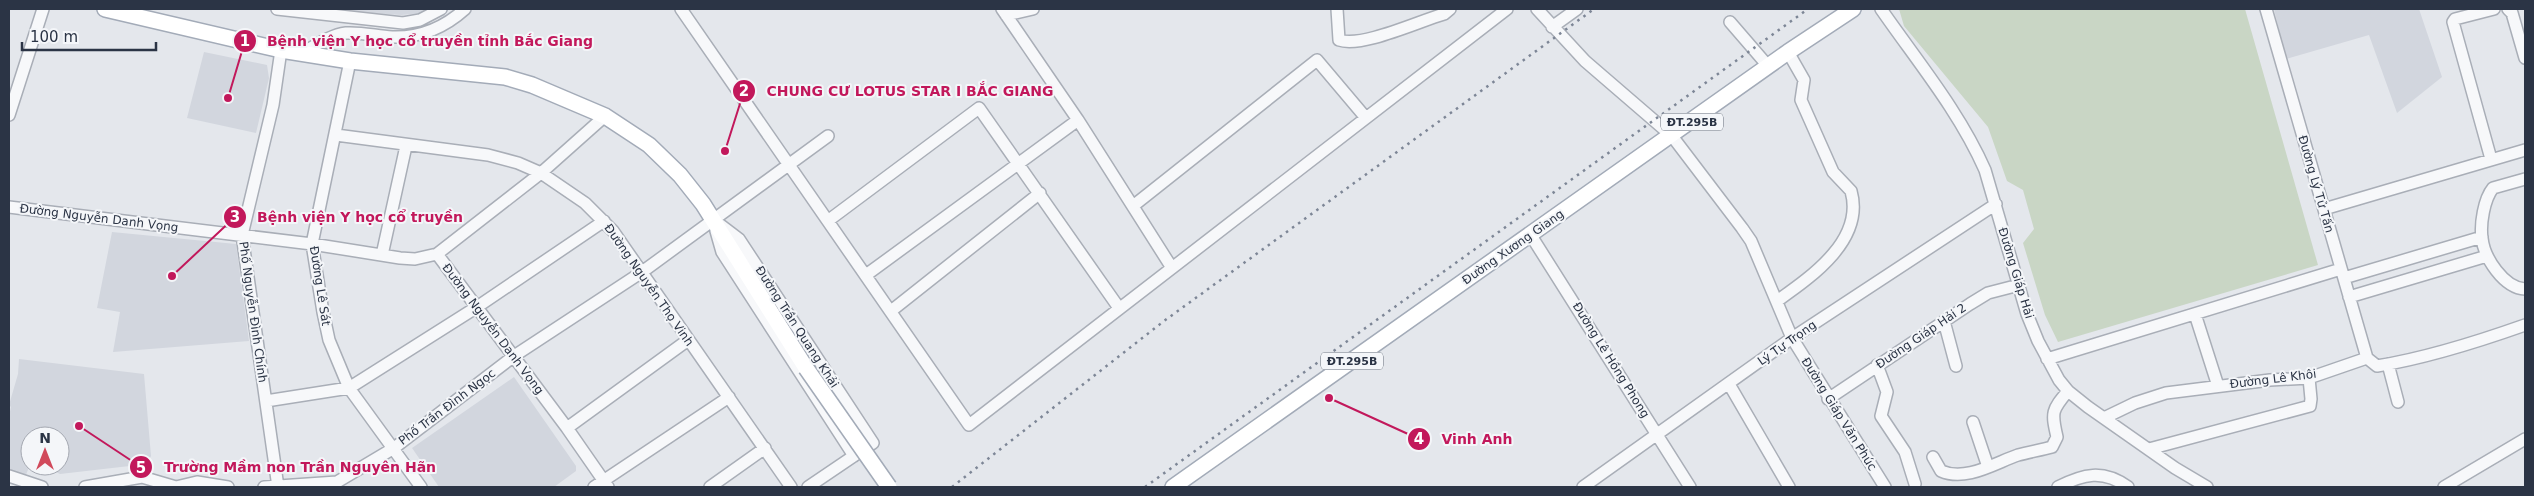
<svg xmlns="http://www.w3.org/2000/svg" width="2534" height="496" font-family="'DejaVu Sans',sans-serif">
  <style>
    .built { fill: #d2d6de }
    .green { fill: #c9d6c5 }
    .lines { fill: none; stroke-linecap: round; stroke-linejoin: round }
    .minor-casing { stroke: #a9aeb7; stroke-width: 14 }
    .major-casing { stroke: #a3abb8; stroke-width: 18 }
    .minor { stroke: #f7f8fa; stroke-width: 11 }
    .major { stroke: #fff; stroke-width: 15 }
    .rail { stroke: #7d8696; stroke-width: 2.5; stroke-dasharray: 2.5 5; stroke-linecap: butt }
    .major-bridge-casing { stroke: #a3abb8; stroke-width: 18; stroke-linecap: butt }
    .major-bridge { stroke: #fff; stroke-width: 15 }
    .labels { text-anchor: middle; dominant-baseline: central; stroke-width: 4; stroke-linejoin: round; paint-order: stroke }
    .shield { fill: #f4f6f9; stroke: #676e7b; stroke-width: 1 }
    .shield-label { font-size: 11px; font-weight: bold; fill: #2b3445 }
    .street-label { font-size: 12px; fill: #2b3445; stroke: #f4f6f9 }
    .leader { fill: none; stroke: #c2185b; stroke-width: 2 }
    .callout-dot { fill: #c2185b; stroke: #f4f6f9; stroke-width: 2 }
    .mark-label { font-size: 15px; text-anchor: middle; font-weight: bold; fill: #fff }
    .callout-label { font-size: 14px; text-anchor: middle; font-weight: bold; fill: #c2185b; stroke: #f4f6f9; stroke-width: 4; stroke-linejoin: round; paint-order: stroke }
  </style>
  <rect width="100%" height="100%" fill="#e4e7ec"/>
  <path class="built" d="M313 9H429L422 13 401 15Z
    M2274 9H2419L2442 77 2397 113 2369 35 2286 59Z
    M204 52 267 65 269 78 256 133 187 118Z
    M112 232 236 244 249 341 113 352 120 312 97 308Z
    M19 359 144 374 151 456 147 464 60 474 43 466H60V436H30V465L25 477 9 471V416L11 407 9 405 18 374Z
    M514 377 576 466V471L554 487H439L412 448Z"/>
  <path class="green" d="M1899 9H2245L2318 265 2058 342 2045 315 2023 243 2034 229 2023 190 2007 181 1988 127 1904 26Z"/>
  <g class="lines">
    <defs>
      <path id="minor" d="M277 9 403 23 420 20 441 9
        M681 9 969 425 1507 9
        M1002 9 1078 120
        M1337 9 1339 40C1362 48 1419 21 1444 14L1450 9
        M1537 9 1585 61 1672 136 1742 228 1751 241 1792 338 1885 487
        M1881 9C1917 61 1959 111 1985 170L2027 314 2038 341 2059 380 2068 391 2088 407 2175 468 2207 487
        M2266 9 2367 358 2377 366C2427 358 2477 342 2525 325
        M2508 9 2512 13 2525 58
        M1006 15 1033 9
        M1730 22 1768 66
        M1552 27 1577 9
        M300 54C315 46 330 35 346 33 362 32 376 36 392 37 420 38 445 27 465 9
        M350 61 312 244 323 312 329 340 349 388 421 487
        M9 115 43 9
        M336 135 488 155 518 163 541 173 585 203 613 231 791 487
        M2491 159 2453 22 2455 19 2494 9
        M2525 179 2493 188C2484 199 2480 224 2482 238 2484 258 2504 288 2525 289
        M1133 206 1317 60 1366 118
        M9 207 312 244 400 258 415 259 437 254 567 428 608 487
        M2324 209 2525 150
        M829 220 979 108 1119 308
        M718 223 739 239 873 443 808 487
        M716 231 722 252 854 456
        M1530 234 1690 487
        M437 254 541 173 605 116
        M382 255 406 146
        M866 275 1078 120 1172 268
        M2344 278 2482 237
        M2349 297 2487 256
        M1777 301C1811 277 1865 240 1851 191L1833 172 1801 100 1804 80 1788 52
        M891 311 1040 193
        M2195 314 2218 386
        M1944 321 1956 366
        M2047 359 2341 269
        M2388 364 2398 402
        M1877 365 1887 392 1881 416 1905 452 1915 484
        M1729 384 1789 487
        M1828 399 1970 304 1988 293 2019 285
        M266 401 349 388 477 307 604 221
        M2106 417 2135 403 2166 393 2270 380 2309 378 2367 358
        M1973 422 1988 467
        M567 428 688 340
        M2149 449 2310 406 2311 399 2309 378
        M1933 457 1941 471C1966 482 1995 463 2018 455 2029 452 2041 450 2052 447L2057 437C2051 412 2052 410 2068 391
        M9 476 42 487
        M85 487 142 477 176 487 197 482 228 487
        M264 487 337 482 394 448 514 356 642 272 828 136
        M278 487 242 235 273 105 281 50
        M594 487 729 397
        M710 487 765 448
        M1583 487 1792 338 1996 204
        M2058 487C2083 474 2103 469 2128 487
        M2444 487 2525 439"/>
      <path id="major" d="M105 9 281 50 350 61 505 77 532 85 605 116 649 145 680 175 703 204 806 368
        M1173 487 1788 52 1853 9"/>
    </defs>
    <use href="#minor" class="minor-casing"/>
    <use href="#major" class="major-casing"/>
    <use href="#minor" class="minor"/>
    <use href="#major" class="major"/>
    <path class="rail" d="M952 487 1164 321 1594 9
      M1145 487 1808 9"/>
    <defs>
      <path id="major-bridge" d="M806 368 889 487"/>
    </defs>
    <use href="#major-bridge" class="major-bridge-casing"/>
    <use href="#major-bridge" class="major-bridge"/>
  </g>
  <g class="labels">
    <g class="shield">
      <rect x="1661" y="113.5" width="62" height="17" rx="4"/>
      <rect x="1321" y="352.5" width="62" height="17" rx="4"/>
    </g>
    <g class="shield-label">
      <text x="1692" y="122">ĐT.295B</text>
      <text x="1352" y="361">ĐT.295B</text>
    </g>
    <g class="street-label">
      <text transform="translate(2316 184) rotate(74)">Đường Lý Tử Tấn</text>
      <text transform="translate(99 218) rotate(7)">Đường Nguyễn Danh Vọng</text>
      <text transform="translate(1513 247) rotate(-35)">Đường Xương Giang</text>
      <text transform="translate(2016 273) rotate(73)">Đường Giáp Hải</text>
      <text transform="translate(649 285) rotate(55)">Đường Nguyễn Thọ Vinh</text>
      <text transform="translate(320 286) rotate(81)">Đường Lê Sát</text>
      <text transform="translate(253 312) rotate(82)">Phố Nguyễn Đình Chính</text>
      <text transform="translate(797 327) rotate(57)">Đường Trần Quang Khải</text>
      <text transform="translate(493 329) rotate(53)">Đường Nguyễn Danh Vọng</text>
      <text transform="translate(1921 336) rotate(-34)">Đường Giáp Hải 2</text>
      <text transform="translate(1787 343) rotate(-35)">Lý Tự Trọng</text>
      <text transform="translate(1611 360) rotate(58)">Đường Lê Hồng Phong</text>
      <text transform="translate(2273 379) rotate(-7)">Đường Lê Khôi</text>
      <text transform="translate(447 407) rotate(-37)">Phố Trần Đình Ngọc</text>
      <text transform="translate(1839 414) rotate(58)">Đường Giáp Văn Phúc</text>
    </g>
  </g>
  <path class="leader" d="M228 98L245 41M725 151L744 91M172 276L235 217M1329 398L1419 439M79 426L141 467"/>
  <g class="callout-dot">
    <circle cx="228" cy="98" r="5"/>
    <circle cx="725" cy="151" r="5"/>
    <circle cx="172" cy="276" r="5"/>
    <circle cx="1329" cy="398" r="5"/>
    <circle cx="79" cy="426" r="5"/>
    <circle cx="245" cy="41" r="12"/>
    <circle cx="744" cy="91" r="12"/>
    <circle cx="235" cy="217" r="12"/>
    <circle cx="1419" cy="439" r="12"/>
    <circle cx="141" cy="467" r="12"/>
  </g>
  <g class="mark-label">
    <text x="245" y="46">1</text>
    <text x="744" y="96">2</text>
    <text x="235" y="222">3</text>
    <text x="1419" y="444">4</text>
    <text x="141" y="473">5</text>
  </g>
  <g class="callout-label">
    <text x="430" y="46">Bệnh viện Y học cổ truyền tỉnh Bắc Giang</text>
    <text x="910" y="96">CHUNG CƯ LOTUS STAR I BẮC GIANG</text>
    <text x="360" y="222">Bệnh viện Y học cổ truyền</text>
    <text x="1477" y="444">Vinh Anh</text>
    <text x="300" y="472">Trường Mầm non Trần Nguyên Hãn</text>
  </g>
  <rect width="2534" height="496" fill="none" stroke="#2b3445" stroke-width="20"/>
  <g transform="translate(45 451)"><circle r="24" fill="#f4f6f9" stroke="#a4a8b1"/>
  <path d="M0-4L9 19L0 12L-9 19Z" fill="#d1495b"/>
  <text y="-8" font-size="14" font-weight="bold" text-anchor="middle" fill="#2b3445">N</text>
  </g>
  <path d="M22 42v8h134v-8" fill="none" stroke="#2b3445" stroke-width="2.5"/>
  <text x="30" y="42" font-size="15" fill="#2b3445" stroke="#f4f6f9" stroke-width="4" paint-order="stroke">100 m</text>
</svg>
